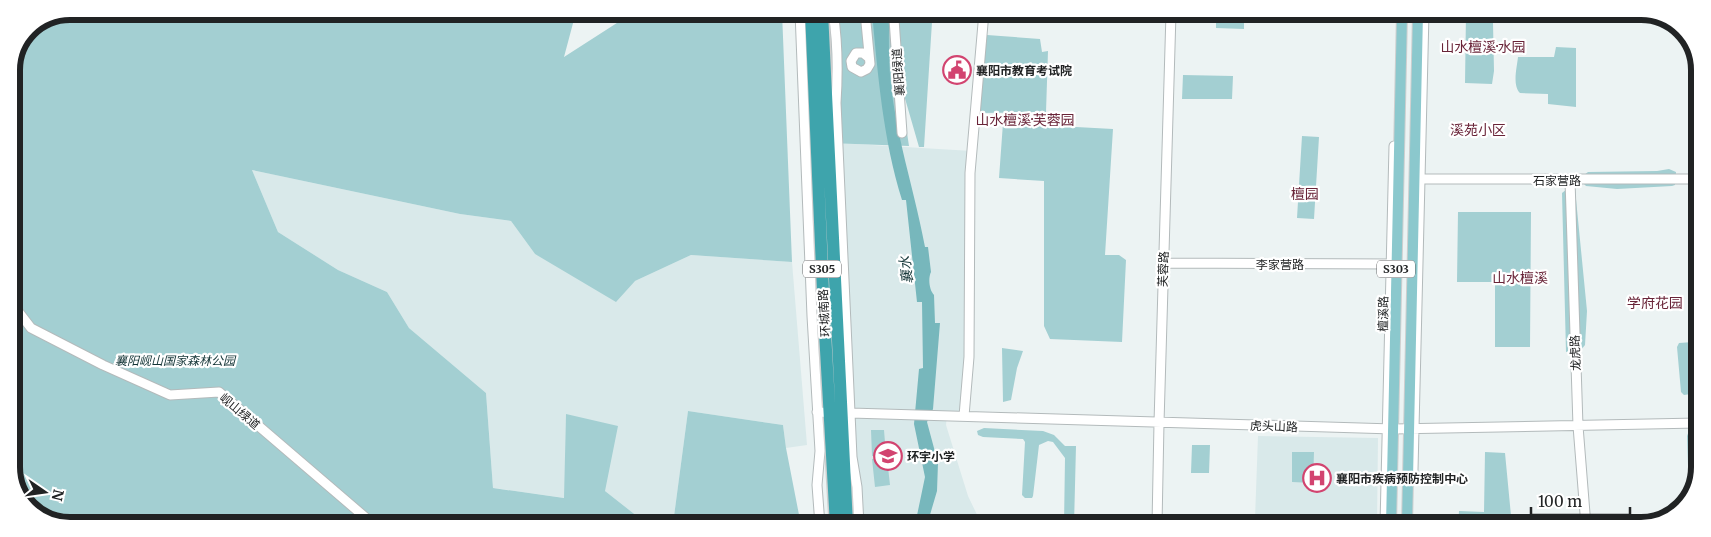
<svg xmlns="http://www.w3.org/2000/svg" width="1711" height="537" font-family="Merriweather,'Noto Sans SC',serif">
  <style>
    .built { fill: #d9e9ea }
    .green { fill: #a3cfd2 }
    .water { fill: #77b7bc }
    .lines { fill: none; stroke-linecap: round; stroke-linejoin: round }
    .minor-casing { stroke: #b3babb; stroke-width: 11 }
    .major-casing { stroke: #cecfcf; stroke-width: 12 }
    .highway-casing { stroke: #cecfcf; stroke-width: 15 }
    .minor { stroke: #fff; stroke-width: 9 }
    .major { stroke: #8bc8cd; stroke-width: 10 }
    .highway { stroke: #3ea4ac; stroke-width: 12 }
    .labels { text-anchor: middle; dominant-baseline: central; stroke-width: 4.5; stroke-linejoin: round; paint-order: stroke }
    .shield { fill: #fff; stroke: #646566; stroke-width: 1 }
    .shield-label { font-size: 11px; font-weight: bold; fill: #212324 }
    .poi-label { font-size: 12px; font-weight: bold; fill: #212324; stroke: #fff; text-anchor: start }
    .street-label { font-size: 12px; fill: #212324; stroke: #fff }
    .park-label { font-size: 12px; font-style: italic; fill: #133436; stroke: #fff }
    .neighbourhood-label { font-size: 14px; fill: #692438; stroke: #fff }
    .water-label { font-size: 14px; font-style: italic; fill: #163739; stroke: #fff }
    .rim { fill: none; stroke: #212324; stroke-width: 6 }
  </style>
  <rect width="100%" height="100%" fill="#ecf3f3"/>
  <path class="built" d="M838 143 972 151 964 416 947 415 946 425 968 496 982 525H861Z
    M252 170 460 214 511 221 535 254 635 281 691 255 792 262 807 445 786 448 783 425 688 411 673 524H647L605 491 566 414 565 498 493 488 486 393 409 328 387 292 338 270 278 232Z
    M1258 436 1378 438 1377 525 1289 524V519H1255Z"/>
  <path class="green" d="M70 11 576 12 564 57 634 12H782L792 262 691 255 635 281 616 302 535 254 511 221 460 214 252 170 278 232 338 270 387 292 409 328 486 393 493 488 564 498 566 414 618 426 605 491 647 524H213L212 520 199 524H54L26 506 11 471V69L29 28Z
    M822 12H890V20L909 146 828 143Z
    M901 12H913V20L932 22 924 147H919L904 95 897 18Z
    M1216 13H1244V29L1216 28Z
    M1466 13H1483V23H1493L1494 71 1492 84 1465 83Z
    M987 35 1040 39 1042 52 1048 51 1046 112 979 113Z
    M1556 47 1576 48V107L1548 104V94L1520 93C1512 85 1517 67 1518 57H1554Z
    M1183 75 1233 76 1232 99H1182Z
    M1003 123 1113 129 1105 255H1119L1126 260 1122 342 1050 339 1044 326V181L999 178Z
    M1302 136 1319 137 1314 219 1297 218Z
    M1669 169 1676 172 1675 185 1672 186 1617 189 1586 186 1584 184V175L1588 172 1657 171Z
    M1567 189H1575L1587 311 1585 345 1581 350 1566 352 1562 193Z
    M1458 212H1531L1530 347H1495V282H1457Z
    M1693 342 1698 346V393L1684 395 1681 392 1677 347 1679 343Z
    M1002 348 1023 351 1017 368 1011 400 1003 402Z
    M688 411 783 425 786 448 801 525 673 524Z
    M1698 427V483L1689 495 1687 436 1690 428Z
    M984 428 1043 431 1054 435 1065 446H1076L1074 525H1064L1065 458 1053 442 1048 441 1039 445 1033 496 1032 498H1025L1022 495 1025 442 1023 439 983 437 978 435 977 431Z
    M871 430H884L886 455 872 456Z
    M1192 445H1210L1209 473H1191Z
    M1292 452H1314L1313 483 1292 482Z
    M1485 452 1505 453 1512 526H1458L1459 511 1484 512Z
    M887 458 890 485 875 487 872 459Z"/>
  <path class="water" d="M872 12H892C888 24 889 38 889 50 889 118 913 181 925 247H928L931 272C928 278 929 290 934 295L935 323H940L933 409 927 422 938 463 937 491 927 525H915L925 477 914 424 919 369 923 368 922 302H917L906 200H902C883 139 878 76 872 12Z"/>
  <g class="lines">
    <defs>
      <path id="minor" d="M800 12 812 316 820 451 817 485 820 525
        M833 12C838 43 838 72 836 103L852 457 857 487 859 525
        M865 12 870 64 867 69 861 72 852 67 851 61 856 53H863L868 57
        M896 12 894 19 902 133
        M1415 179H1699
        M1570 180 1578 426 1586 526
        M1163 263 1396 264
        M11 302 31 328 103 365 170 395 219 392 373 524
        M817 412 1393 429 1698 423
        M964 416 969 357 970 173 984 12
        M1413 470 1424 13
        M1157 525 1159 423 1171 13
        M1385 525 1394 146"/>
      <path id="major" d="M1391 525 1402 13
        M1407 525 1418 13"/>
      <path id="highway" d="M811 12 824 315 836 525
        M822 12 847 525"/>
    </defs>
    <use href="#minor" class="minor-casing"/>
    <use href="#major" class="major-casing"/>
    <use href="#highway" class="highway-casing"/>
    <use href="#minor" class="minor"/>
    <use href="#major" class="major"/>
    <use href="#highway" class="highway"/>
  </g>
  <defs>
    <symbol id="civic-ring" viewBox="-11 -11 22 22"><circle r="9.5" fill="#fff" stroke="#d24470" stroke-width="1.5"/><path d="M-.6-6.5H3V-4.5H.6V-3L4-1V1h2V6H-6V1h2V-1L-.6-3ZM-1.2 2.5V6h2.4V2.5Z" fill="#d24470"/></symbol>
    <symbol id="school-ring" viewBox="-11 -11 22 22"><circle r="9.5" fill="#fff" stroke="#d24470" stroke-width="1.5"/><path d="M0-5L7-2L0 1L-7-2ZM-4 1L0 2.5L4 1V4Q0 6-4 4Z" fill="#d24470"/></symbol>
    <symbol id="hospital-ring" viewBox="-11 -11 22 22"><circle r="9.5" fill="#fff" stroke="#d24470" stroke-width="1.5"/><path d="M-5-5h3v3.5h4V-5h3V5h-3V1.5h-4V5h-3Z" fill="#d24470"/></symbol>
  </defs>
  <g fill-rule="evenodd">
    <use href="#civic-ring" x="941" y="54" width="32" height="32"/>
    <use href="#school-ring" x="872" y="440" width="32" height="32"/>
    <use href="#hospital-ring" x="1301" y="462" width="32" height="32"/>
  </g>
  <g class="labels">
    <g class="shield">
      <rect x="803" y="260.5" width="38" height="17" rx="4"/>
      <rect x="1377" y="260.5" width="38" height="17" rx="4"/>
    </g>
    <g class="shield-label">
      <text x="822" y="269">S305</text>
      <text x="1396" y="269">S303</text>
    </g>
    <g class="poi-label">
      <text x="976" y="70">襄阳市教育考试院</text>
      <text x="907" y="456">环宇小学</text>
      <text x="1336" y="478">襄阳市疾病预防控制中心</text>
    </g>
    <g class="street-label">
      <text transform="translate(898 72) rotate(-94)">襄阳绿道</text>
      <text x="1557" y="180">石家营路</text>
      <text x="1280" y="264">李家营路</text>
      <text transform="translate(1163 269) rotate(-88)">芙蓉路</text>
      <text transform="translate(824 313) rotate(-93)">环城南路</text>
      <text transform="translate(1383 314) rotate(-89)">檀溪路</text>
      <text transform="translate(1575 353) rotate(-92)">龙虎路</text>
      <text transform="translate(240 411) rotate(40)">岘山绿道</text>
      <text transform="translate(1274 426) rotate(2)">虎头山路</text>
    </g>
    <g class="park-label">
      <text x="175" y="360">襄阳岘山国家森林公园</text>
    </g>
    <g class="neighbourhood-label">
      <text x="1483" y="47">山水檀溪·水园</text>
      <text x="1025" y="120">山水檀溪·芙蓉园</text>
      <text x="1478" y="130">溪苑小区</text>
      <text x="1305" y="194">檀园</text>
      <text x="1520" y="278">山水檀溪</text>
      <text x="1655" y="303">学府花园</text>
    </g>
    <g class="water-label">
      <text transform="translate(906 270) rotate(-97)">襄水</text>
    </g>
  </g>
  <path d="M0 0H1711V537H0ZM70 20H1641A50 50 0 0 1 1691 70V467A50 50 0 0 1 1641 517H70A50 50 0 0 1 20 467V70A50 50 0 0 1 70 20Z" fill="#fff" fill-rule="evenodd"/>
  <path class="rim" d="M70 20H1641A50 50 0 0 1 1691 70V467A50 50 0 0 1 1641 517H70A50 50 0 0 1 20 467V70A50 50 0 0 1 70 20Z"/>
  <g transform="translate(45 492) rotate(103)" stroke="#ffffff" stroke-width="4" paint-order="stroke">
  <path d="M0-4L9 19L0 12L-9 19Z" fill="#212324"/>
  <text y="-8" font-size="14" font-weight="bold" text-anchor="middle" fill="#212324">N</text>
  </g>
  <path d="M1531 507v8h99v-8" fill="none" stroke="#212324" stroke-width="2.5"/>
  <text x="1538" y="507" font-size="15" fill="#212324" stroke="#ffffff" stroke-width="4" paint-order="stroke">100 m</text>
</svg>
